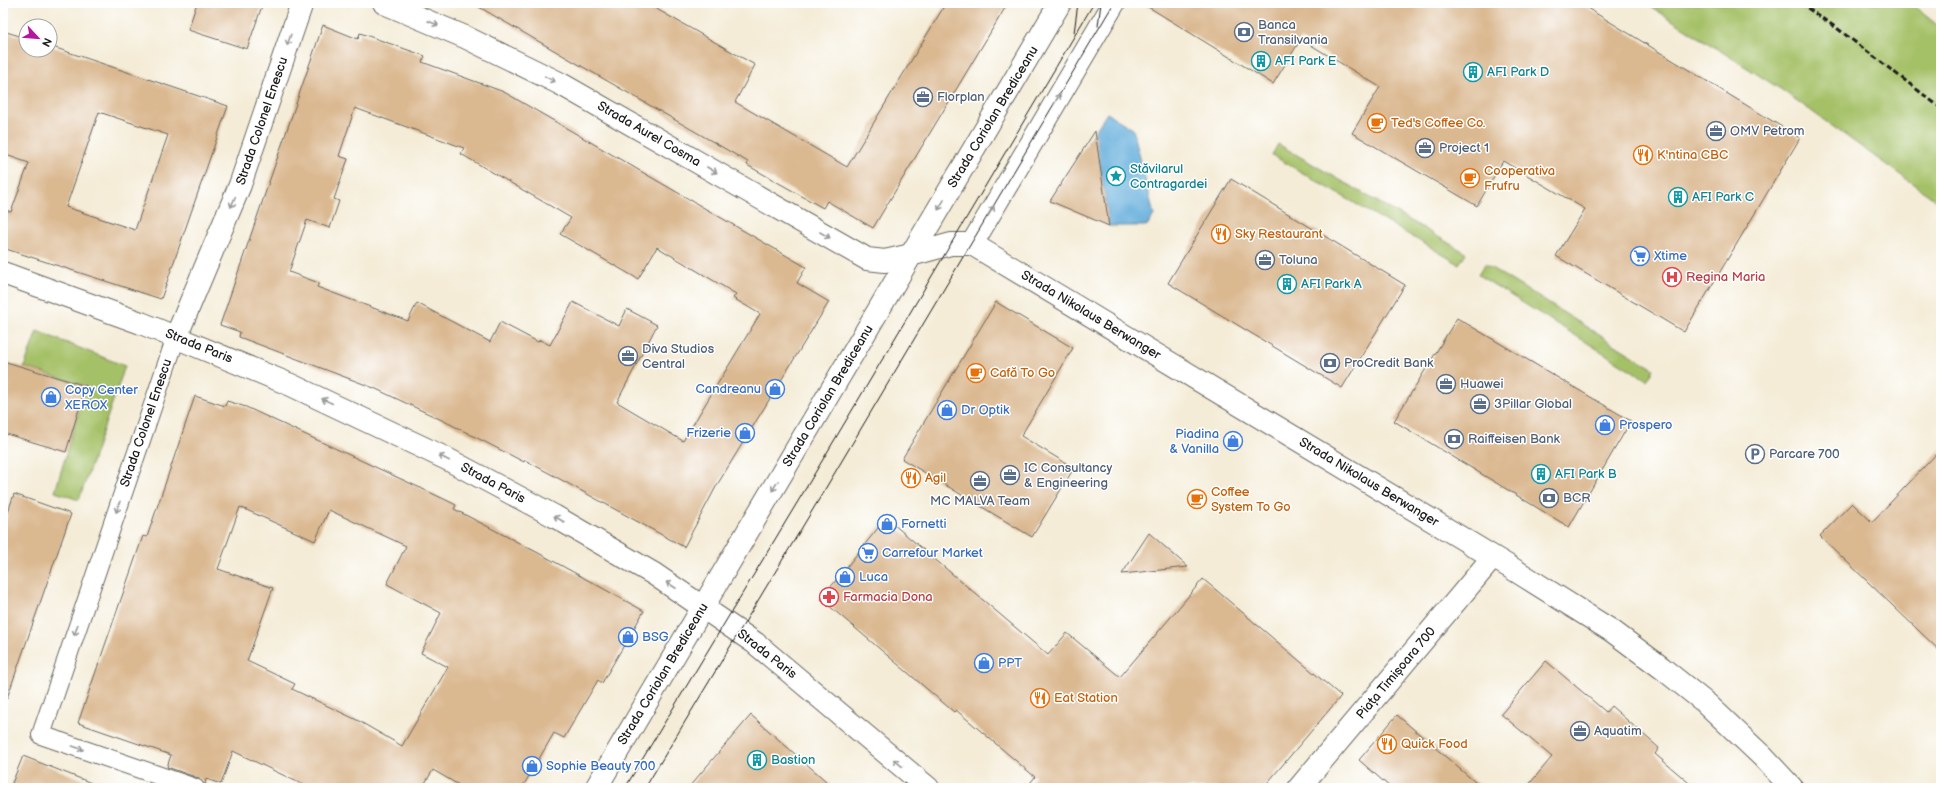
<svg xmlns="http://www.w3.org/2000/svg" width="1944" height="791" font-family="'Balsamiq Sans',sans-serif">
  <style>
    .green { fill: #a5c168; stroke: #606e42 }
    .water { fill: #63addb; stroke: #40647c }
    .building { fill: #dab890; fill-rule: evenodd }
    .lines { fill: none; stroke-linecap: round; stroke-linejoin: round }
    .service-casing { stroke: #68655d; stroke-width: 20 }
    .minor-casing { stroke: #68655d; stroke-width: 24 }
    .tertiary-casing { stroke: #68655d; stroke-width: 24 }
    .secondary-casing { stroke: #68655d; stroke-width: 24 }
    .service { stroke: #fff; stroke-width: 18 }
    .minor { stroke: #fff; stroke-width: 22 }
    .tertiary { stroke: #fff; stroke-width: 22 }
    .secondary { stroke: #fff; stroke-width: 22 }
    .tram { stroke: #1c1c1c; stroke-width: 1 }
    .rail { stroke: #1c1c1c; stroke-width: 3; stroke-dasharray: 6 3; stroke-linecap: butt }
    .oneway { stroke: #999 }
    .labels { text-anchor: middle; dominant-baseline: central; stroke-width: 3; stroke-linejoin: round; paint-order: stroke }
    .service-label { font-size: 13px; fill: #4e5e75; stroke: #fff; text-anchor: start }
    .culture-label { font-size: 13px; fill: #0d838f; stroke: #fff; text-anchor: start }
    .street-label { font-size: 13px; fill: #1c1c1c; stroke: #fff }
    .food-label { font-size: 13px; fill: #c56008; stroke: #fff; text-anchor: start }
    .shop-label { font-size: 13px; fill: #366cbe; stroke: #fff; text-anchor: start }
    .health-label { font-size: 13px; fill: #be3a42; stroke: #fff; text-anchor: start }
  </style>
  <rect width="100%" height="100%" fill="#fff"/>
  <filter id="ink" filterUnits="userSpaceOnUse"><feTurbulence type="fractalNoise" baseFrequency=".025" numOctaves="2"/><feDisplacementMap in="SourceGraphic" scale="8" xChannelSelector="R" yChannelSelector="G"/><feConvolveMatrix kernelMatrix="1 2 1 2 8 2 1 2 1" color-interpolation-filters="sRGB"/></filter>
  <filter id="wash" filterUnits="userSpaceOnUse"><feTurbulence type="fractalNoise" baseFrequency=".012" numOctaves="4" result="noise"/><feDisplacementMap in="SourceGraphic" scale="16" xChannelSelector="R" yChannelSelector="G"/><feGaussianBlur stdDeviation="0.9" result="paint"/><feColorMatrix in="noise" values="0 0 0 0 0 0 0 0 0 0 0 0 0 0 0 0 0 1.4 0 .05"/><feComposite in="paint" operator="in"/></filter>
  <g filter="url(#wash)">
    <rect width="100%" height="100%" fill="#f4ecd7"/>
    <path class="green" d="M1645 3H1910L1941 28V204L1782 90Z
      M1278 144 1466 253 1459 264 1272 155Z
      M1485 264 1654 369 1647 380 1478 275Z
      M37 331 125 366 79 500 55 492 86 386 24 367Z"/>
    <path class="water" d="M1107 113 1133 129 1154 215 1147 226H1109L1099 160 1088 142Z"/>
    <g id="blocks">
      <path class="building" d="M197 3H263L247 49 188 30Z
        M472 3H646L755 65 735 102 847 167 946 3H1008L873 228 827 201 823 208 747 165 748 162Z
        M1142 3H1579L1800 138 1684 332 1556 256 1585 209 1503 161 1477 206 1352 133 1380 87 1301 39 1273 84Z
        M323 25 358 39 360 33 425 56 422 62 504 92 806 267 797 283 829 302 717 485 684 547 525 460 524 462 448 423 374 388 239 337 240 332 220 325ZM355 108 464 148 461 154 571 218 560 234 638 279 657 247 736 294 733 298 760 314 683 441 617 402 657 325 627 309 619 326 573 302 550 345 540 340 538 342 500 322 490 342 417 303 408 321 317 287 319 283 289 272 307 220 330 228 339 201 334 199 348 159 339 156Z
        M3 31 26 38V50H50V46L228 106 161 299 3 248V209L11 212 29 163 3 154ZM99 112 168 135 135 230 66 207Z
        M1095 131 1109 226 1050 201Z
        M1231 179 1405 285 1342 388 1168 283Z
        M996 302 1073 348 1021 436 1074 468 1032 537 902 459Z
        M1457 318 1631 421 1569 527 1394 421Z
        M3 361 86 386 66 452 3 433Z
        M195 396 225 406 227 401 246 407 444 499 456 505 454 509 544 556 644 611 602 683 598 680 564 738 554 733 522 788H464L433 770 422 788H310L233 751 221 784 206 779 205 785 198 778 167 767 171 755 78 723 143 536 147 537ZM240 507 315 541 329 510 406 546 387 584 441 613 421 653 448 667 402 746 357 720 292 689 295 684 247 661 273 588 218 569Z
        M1941 449V652L1820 536 1852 503 1872 522Z
        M14 494 71 514 7 698 3 697V527Z
        M886 518 1048 655 1067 633 1120 677 1203 579 1341 696 1263 788H1026L1035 777 956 710 954 712 821 599Z
        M1149 533 1188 567 1122 574Z
        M1546 661 1606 712 1611 706 1659 748 1655 754 1695 788H1526L1552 757 1501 714Z
        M751 715 779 740 834 788H688Z
        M1397 715 1482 788H1391L1359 760Z
        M23 756 99 786V788H10Z"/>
    </g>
  </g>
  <g filter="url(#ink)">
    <use href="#blocks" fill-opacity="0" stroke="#68655d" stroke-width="1"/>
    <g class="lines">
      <defs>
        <path id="service" d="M176 337 41 735 195 788"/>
        <path id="minor" d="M384 3 465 37 561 84 867 259 885 261 911 255
          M972 244 1114 3
          M176 337 240 185 302 3
          M596 788 703 607"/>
        <path id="tertiary" d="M911 255 951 244H972L1513 569 1612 631 1662 668 1707 704 1763 757 1792 788
          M703 607 1060 3
          M1299 788 1493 557"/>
        <path id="secondary" d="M3 273 141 323 291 385 447 459 554 516 654 574 755 643 928 788"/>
      </defs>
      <use href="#service" class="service-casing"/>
      <use href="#minor" class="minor-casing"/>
      <use href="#tertiary" class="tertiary-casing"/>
      <use href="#secondary" class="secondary-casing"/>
      <use href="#service" class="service"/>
      <use href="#minor" class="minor"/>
      <use href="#tertiary" class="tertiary"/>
      <use href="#secondary" class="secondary"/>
      <path class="tram" d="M1098 26 1101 3
        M1074 33 1078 3
        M625 788 803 493 1094 3
        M645 788 818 501 1114 3"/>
      <path class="rail" d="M1800 3 1838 29 1941 108"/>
    </g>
    <defs><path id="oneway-shaft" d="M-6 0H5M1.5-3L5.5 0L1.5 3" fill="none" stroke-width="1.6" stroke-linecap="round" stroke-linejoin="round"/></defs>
    <g class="oneway">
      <use href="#oneway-shaft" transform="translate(433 23) rotate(23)"/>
      <use href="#oneway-shaft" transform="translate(289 40) rotate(109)"/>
      <use href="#oneway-shaft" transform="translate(550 79) rotate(28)"/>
      <use href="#oneway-shaft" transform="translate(1057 99) rotate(-60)"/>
      <use href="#oneway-shaft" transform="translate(712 170) rotate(30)"/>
      <use href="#oneway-shaft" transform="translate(233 202) rotate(113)"/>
      <use href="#oneway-shaft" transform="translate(941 205) rotate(121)"/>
      <use href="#oneway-shaft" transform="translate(991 211) rotate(-60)"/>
      <use href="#oneway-shaft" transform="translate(825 235) rotate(30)"/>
      <use href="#oneway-shaft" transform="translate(327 401) rotate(-155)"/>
      <use href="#oneway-shaft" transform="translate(444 458) rotate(-153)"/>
      <use href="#oneway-shaft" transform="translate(775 486) rotate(121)"/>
      <use href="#oneway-shaft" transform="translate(118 507) rotate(109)"/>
      <use href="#oneway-shaft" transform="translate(559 519) rotate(-150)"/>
      <use href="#oneway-shaft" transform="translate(671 585) rotate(-147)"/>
      <use href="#oneway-shaft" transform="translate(76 630) rotate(108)"/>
      <use href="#oneway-shaft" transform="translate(78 748) rotate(19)"/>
      <use href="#oneway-shaft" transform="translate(898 763) rotate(-140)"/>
    </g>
  </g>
  <defs>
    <symbol id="bank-ring" viewBox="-11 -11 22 22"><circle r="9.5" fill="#fff" stroke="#5c6f8a" stroke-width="1.5"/><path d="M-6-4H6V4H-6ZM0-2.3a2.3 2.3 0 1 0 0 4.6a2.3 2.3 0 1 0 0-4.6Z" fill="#5c6f8a"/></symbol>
    <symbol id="building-ring" viewBox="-11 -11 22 22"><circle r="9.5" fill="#fff" stroke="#0f9aa8" stroke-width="1.5"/><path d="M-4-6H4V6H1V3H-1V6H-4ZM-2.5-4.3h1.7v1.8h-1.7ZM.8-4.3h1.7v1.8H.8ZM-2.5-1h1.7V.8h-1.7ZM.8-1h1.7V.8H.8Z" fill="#0f9aa8"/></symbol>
    <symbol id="office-ring" viewBox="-11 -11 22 22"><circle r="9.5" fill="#fff" stroke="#5c6f8a" stroke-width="1.5"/><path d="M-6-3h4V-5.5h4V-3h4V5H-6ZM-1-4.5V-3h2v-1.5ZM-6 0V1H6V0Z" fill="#5c6f8a"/></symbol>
    <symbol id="cafe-ring" viewBox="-11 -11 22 22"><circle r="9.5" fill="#fff" stroke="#e8710a" stroke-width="1.5"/><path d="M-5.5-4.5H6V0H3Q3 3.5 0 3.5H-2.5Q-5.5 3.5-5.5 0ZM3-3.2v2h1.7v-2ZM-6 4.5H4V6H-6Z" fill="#e8710a"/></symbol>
    <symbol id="restaurant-ring" viewBox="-11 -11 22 22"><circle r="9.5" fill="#fff" stroke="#e8710a" stroke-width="1.5"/><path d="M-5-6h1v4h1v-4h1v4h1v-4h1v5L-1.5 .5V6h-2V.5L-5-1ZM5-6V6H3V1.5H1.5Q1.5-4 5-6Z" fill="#e8710a"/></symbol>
    <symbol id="sight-ring" viewBox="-11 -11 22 22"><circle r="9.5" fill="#fff" stroke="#0f9aa8" stroke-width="1.5"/><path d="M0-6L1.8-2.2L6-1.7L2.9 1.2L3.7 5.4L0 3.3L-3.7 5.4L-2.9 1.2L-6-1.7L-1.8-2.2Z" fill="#0f9aa8"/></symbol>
    <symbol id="supermarket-ring" viewBox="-11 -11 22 22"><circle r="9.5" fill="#fff" stroke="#3f7fe0" stroke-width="1.5"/><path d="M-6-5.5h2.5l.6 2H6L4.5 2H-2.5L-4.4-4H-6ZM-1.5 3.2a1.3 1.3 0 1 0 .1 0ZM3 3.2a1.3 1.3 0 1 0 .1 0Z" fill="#3f7fe0"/></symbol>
    <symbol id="hospital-ring" viewBox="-11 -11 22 22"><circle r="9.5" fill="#fff" stroke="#e0444e" stroke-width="1.5"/><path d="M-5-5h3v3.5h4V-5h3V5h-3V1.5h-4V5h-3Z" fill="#e0444e"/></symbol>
    <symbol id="shop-ring" viewBox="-11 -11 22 22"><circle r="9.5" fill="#fff" stroke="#3f7fe0" stroke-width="1.5"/><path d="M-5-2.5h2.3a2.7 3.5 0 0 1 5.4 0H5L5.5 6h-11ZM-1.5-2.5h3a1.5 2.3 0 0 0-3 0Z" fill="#3f7fe0"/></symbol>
    <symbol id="parking-ring" viewBox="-11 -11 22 22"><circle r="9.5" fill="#fff" stroke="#5c6f8a" stroke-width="1.5"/><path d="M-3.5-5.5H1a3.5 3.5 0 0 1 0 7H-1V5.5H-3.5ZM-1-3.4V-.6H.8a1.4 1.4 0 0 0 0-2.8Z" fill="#5c6f8a"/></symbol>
    <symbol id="pharmacy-ring" viewBox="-11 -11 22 22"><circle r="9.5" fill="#fff" stroke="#e0444e" stroke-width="1.5"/><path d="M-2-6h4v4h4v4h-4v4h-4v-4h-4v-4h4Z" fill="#e0444e"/></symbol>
  </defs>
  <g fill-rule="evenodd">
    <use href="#bank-ring" x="1233" y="21" width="22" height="22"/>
    <use href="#building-ring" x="1250" y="50" width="22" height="22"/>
    <use href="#building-ring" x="1462" y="61" width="22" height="22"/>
    <use href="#office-ring" x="912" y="86" width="22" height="22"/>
    <use href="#cafe-ring" x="1366" y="112" width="22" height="22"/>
    <use href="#office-ring" x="1705" y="120" width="22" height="22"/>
    <use href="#office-ring" x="1414" y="137" width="22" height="22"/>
    <use href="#restaurant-ring" x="1632" y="144" width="22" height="22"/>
    <use href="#sight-ring" x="1105" y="165" width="22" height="22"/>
    <use href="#cafe-ring" x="1459" y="167" width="22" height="22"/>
    <use href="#building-ring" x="1667" y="186" width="22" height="22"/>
    <use href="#restaurant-ring" x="1210" y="223" width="22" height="22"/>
    <use href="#supermarket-ring" x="1629" y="245" width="22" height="22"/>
    <use href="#office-ring" x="1254" y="249" width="22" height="22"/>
    <use href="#hospital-ring" x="1661" y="266" width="22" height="22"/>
    <use href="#building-ring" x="1276" y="273" width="22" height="22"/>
    <use href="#office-ring" x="617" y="345" width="22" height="22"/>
    <use href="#bank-ring" x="1319" y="352" width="22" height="22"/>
    <use href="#cafe-ring" x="965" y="362" width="22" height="22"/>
    <use href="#office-ring" x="1435" y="373" width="22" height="22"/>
    <use href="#shop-ring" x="764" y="378" width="22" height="22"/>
    <use href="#shop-ring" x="40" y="386" width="22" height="22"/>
    <use href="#office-ring" x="1469" y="393" width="22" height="22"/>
    <use href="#shop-ring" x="936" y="399" width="22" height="22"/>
    <use href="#shop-ring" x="1594" y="414" width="22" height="22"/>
    <use href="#shop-ring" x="734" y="422" width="22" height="22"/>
    <use href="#bank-ring" x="1443" y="428" width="22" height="22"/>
    <use href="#shop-ring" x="1222" y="430" width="22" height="22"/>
    <use href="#parking-ring" x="1744" y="443" width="22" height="22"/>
    <use href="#building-ring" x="1530" y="463" width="22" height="22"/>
    <use href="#office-ring" x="999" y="464" width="22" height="22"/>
    <use href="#restaurant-ring" x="900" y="467" width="22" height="22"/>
    <use href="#office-ring" x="969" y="470" width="22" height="22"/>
    <use href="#bank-ring" x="1538" y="487" width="22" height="22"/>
    <use href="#cafe-ring" x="1186" y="488" width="22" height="22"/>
    <use href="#shop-ring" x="876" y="513" width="22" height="22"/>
    <use href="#supermarket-ring" x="857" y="542" width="22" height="22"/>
    <use href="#shop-ring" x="834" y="566" width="22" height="22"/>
    <use href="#pharmacy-ring" x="818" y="586" width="22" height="22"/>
    <use href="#shop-ring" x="617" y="626" width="22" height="22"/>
    <use href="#shop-ring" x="973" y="652" width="22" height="22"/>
    <use href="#restaurant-ring" x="1029" y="687" width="22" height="22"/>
    <use href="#office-ring" x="1569" y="720" width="22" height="22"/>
    <use href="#restaurant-ring" x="1376" y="733" width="22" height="22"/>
    <use href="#building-ring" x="746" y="749" width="22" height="22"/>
    <use href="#shop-ring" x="521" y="755" width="22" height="22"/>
  </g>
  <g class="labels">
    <g class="service-label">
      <text x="1258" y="25">Banca<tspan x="1258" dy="15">Transilvania</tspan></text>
      <text x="937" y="97">Florplan</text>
      <text x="1730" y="131">OMV Petrom</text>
      <text x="1439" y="148">Project 1</text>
      <text x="1279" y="260">Toluna</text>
      <text x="642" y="349">Diva Studios<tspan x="642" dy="15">Central</tspan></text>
      <text x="1344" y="363">ProCredit Bank</text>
      <text x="1460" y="384">Huawei</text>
      <text x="1494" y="404">3Pillar Global</text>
      <text x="1468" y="439">Raiffeisen Bank</text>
      <text x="1769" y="454">Parcare 700</text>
      <text x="1024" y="468">IC Consultancy<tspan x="1024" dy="15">&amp; Engineering</tspan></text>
      <text x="1563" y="498">BCR</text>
      <text x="980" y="501" text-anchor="middle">MC MALVA Team</text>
      <text x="1594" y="731">Aquatim</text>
    </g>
    <g class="culture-label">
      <text x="1275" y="61">AFI Park E</text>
      <text x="1487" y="72">AFI Park D</text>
      <text x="1130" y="169">Stăvilarul<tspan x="1130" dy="15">Contragardei</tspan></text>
      <text x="1692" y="197">AFI Park C</text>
      <text x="1301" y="284">AFI Park A</text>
      <text x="1555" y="474">AFI Park B</text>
      <text x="771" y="760">Bastion</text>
    </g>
    <g class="street-label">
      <text transform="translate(993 117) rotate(-59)">Strada Coriolan Brediceanu</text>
      <text transform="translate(262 121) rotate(-71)">Strada Colonel Enescu</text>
      <text transform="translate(649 134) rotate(30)">Strada Aurel Cosma</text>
      <text transform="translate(1091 315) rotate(31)">Strada Nikolaus Berwanger</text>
      <text transform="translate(199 346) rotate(22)">Strada Paris</text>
      <text transform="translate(828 396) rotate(-59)">Strada Coriolan Brediceanu</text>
      <text transform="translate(146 423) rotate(-71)">Strada Colonel Enescu</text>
      <text transform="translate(1369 482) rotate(31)">Strada Nikolaus Berwanger</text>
      <text transform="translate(493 483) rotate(28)">Strada Paris</text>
      <text transform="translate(767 654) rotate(38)">Strada Paris</text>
      <text transform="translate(1396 673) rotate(-50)">Piața Timișoara 700</text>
      <text transform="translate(663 674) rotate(-59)">Strada Coriolan Brediceanu</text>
    </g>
    <g class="food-label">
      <text x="1391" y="123">Ted's Coffee Co.</text>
      <text x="1657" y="155">K'ntina CBC</text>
      <text x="1484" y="171">Cooperativa<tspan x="1484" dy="15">Frufru</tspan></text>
      <text x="1235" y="234">Sky Restaurant</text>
      <text x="990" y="373">Cafă To Go</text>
      <text x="925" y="478">Agil</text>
      <text x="1211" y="492">Coffee<tspan x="1211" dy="15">System To Go</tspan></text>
      <text x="1054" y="698">Eat Station</text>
      <text x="1401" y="744">Quick Food</text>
    </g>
    <g class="shop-label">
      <text x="1654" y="256">Xtime</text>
      <text x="761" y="389" text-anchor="end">Candreanu</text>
      <text x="65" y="390">Copy Center<tspan x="65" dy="15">XEROX</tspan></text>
      <text x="961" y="410">Dr Optik</text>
      <text x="1619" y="425">Prospero</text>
      <text x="731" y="433" text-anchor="end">Frizerie</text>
      <text x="1219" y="434" text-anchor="end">Piadina<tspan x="1219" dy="15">&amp; Vanilla</tspan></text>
      <text x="901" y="524">Fornetti</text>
      <text x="882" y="553">Carrefour Market</text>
      <text x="859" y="577">Luca</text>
      <text x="642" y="637">BSG</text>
      <text x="998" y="663">PPT</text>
      <text x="546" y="766">Sophie Beauty 700</text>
    </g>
    <g class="health-label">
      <text x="1686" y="277">Regina Maria</text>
      <text x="843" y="597">Farmacia Dona</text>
    </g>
  </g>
  <rect width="1944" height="791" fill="none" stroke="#fff" stroke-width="16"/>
  <g transform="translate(38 38) rotate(116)"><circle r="19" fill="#ffffff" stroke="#a4a4a4"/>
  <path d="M0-3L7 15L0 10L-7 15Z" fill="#b5179e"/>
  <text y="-6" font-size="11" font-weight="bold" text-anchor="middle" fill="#1c1c1c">N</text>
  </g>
</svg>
